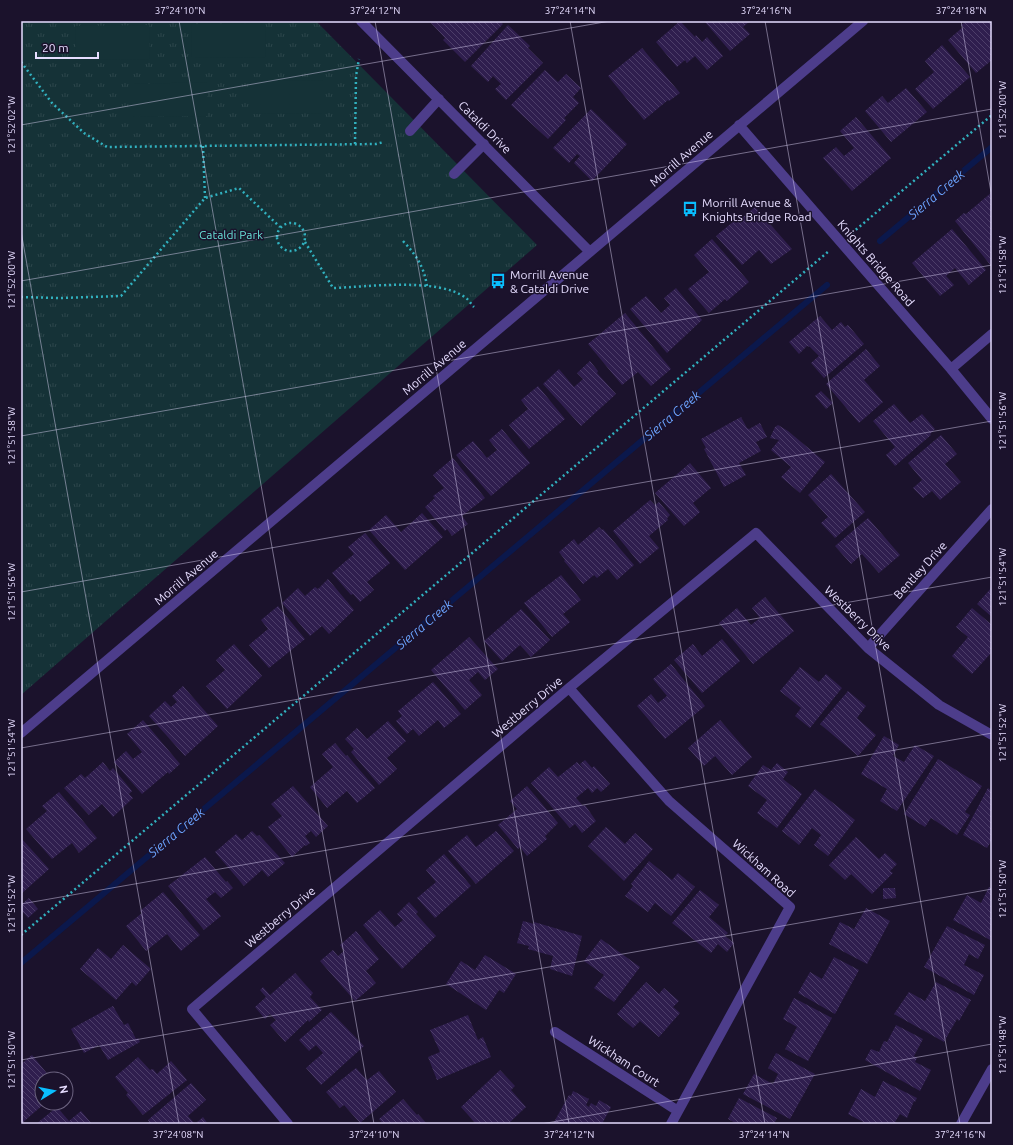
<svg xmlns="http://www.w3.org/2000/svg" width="1013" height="1145" font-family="Ubuntu,sans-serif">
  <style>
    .park { fill: url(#park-tufts) }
    .pitch { fill: #153237 }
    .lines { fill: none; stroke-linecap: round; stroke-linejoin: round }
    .stream { stroke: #0b184c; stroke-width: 6 }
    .building { fill: url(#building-back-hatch) }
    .path { stroke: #31b1bf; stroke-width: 2.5; stroke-dasharray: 2 3; stroke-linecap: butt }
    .minor { stroke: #4d3d8b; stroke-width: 10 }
    .ticks { fill: none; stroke: #e6ddff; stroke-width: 1; stroke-opacity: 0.45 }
    .labels { text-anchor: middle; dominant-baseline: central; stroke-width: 3; stroke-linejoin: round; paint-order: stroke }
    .street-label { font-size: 12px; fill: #e6ddff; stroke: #1b122c }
    .poi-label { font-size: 12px; fill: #e6ddff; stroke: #1b122c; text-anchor: start }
    .park-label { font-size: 12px; fill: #67e1d7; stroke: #1b122c }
    .water-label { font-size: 13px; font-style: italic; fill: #6ba3ff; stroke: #1b122c }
    .neatline { fill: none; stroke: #e6ddff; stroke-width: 1.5 }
    .ticks-label { font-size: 10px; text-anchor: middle; fill: #e6ddff }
  </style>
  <defs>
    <pattern id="park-tufts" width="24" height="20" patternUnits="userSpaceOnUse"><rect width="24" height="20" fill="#153237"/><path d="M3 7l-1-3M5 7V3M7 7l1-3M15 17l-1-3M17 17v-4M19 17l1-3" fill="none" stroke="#2c464b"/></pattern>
    <pattern id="building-back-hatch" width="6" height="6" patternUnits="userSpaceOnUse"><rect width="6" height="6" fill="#2f1e4e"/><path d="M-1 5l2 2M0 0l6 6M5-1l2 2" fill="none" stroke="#4d3e69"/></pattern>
  </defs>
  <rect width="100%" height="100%" fill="#1b122c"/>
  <path class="park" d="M21 21H316L537 245 21 695Z"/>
  <path class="pitch" d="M265 23 266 57 192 58 191 24Z
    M149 25 150 59 76 60 75 26Z
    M323 80V113L249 114V81Z
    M207 82V116L133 117V84Z"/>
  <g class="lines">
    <path class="stream" d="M880 241 992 147
      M21 963 827 285"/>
  </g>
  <path class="building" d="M433 21H500L503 24 465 62 443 40 445 38 431 23Z
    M680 21 695 37 696 35 702 42 707 37 723 56 707 70 695 56 687 63 685 60 677 67 656 42Z
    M704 21H750L743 27 750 34 730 51Z
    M966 21H992V60L976 73 948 40 963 27 961 25Z
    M508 25 530 46 528 48 543 63 506 100 495 89 501 84 493 76 488 82 471 66Z
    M942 45 970 77 933 109 915 89 934 72 925 61Z
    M642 48 680 93 669 101 668 100 644 120 608 76Z
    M545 70 558 82 566 74 581 88 573 97 579 103 564 118 566 120 548 139 511 105Z
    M906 88 927 112 891 142 865 111 882 96 888 103Z
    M591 109 627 144 592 181 574 163 580 156 577 154 569 163 553 148Z
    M856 117 891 158 852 191 823 158 836 147 844 156 854 148 840 131Z
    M992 192V267L955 221 964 213 966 214Z
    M755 207 792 249 771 264 759 250 742 265 716 236 734 221 736 223Z
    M952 229 986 270 969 285 955 268 946 276 954 285 940 296 912 263Z
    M712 239 749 282 727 301 725 299 709 313 688 289 709 272 694 255Z
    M676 288 702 320 667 353 630 309 646 296 661 313 670 305 664 298Z
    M625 313 671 369 651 386 638 372 622 385 588 344Z
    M820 316 832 330 841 322 845 327 848 325 864 344 824 378 811 363 819 356 810 347 807 346 799 354 789 342Z
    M866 349 880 366 864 380 883 402 859 423 826 384Z
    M590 361 598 371 597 373 616 394 581 426 543 384 559 369 574 387 583 379 577 373Z
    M538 386 565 419 529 449 509 425 528 409 521 400Z
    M821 391 833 403 826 409 815 396Z
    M894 404 910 423 922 414 935 429 930 434 931 435 895 466 886 455 895 447 873 421Z
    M741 417 747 428 749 429 760 423 767 437 756 442 761 451 739 463 746 475 724 487 704 449 706 448 701 439Z
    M778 425 788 431 825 462 800 493 781 477 791 467 771 450 779 440 770 438 775 427Z
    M502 429 530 463 491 496 456 455 473 441 487 458 497 450 489 440Z
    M941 435 957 454 945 464 961 482 940 500 932 491 923 498 913 488 922 480 908 463Z
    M453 458 485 498 462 516 468 524 452 536 447 529 445 531 425 507 435 498 433 496 444 488 433 475Z
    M690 463 711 488 693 503 700 512 684 526 655 493Z
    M831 474 865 512 835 538 821 523 828 517 808 495Z
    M650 500 655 505 659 502 670 515 667 518 668 520 649 536 659 548 640 564 613 531Z
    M422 513 443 537 405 570 369 530 386 515 401 532Z
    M868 518 900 555 879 573 862 554 851 564 835 546Z
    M599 527 602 530 603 529 634 565 617 580 608 569 597 578 594 575 583 584 564 561 565 560 559 552 574 539 578 545Z
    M365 533 390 563 367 582 374 590 360 602 353 594 351 595 332 573 354 554 348 547Z
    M561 575 581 600 563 614 570 622 552 637 524 603Z
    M328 579 354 610 329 634 322 626 310 636 282 603 298 588 305 596 315 587 318 589Z
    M992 587V617L977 604Z
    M765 597 794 631 753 664 719 623 737 608 751 625 760 618 752 608Z
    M278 606 305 639 269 668 249 645 268 629 261 620Z
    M972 608 992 625V652L972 674 952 656 968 637 956 627Z
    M521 609 550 640 531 657 520 645 502 661 484 641Z
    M469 637 498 669 485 680 478 672 469 680 482 695 465 710 431 670Z
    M722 639 740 661 702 693 674 660 693 644 702 656Z
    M234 644 262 676 227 709 206 686 225 670 216 660Z
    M671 664 705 706 665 739 637 706 651 694 658 703 667 696 653 679Z
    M800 667 819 682 826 674 842 688 810 728 795 716 801 708 780 691Z
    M433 682 461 714 444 728 438 720 419 736 413 729 407 734 396 721 402 716 398 711Z
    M183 686 218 726 185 756 149 716 165 701 171 707 177 702 172 696Z
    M848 691 866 706 857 718 876 735 858 756 820 724Z
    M143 720 180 764 169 774 168 772 142 794 114 762 126 751 133 759 142 752 127 734Z
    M720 720 752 757 732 775 715 756 704 766 688 748Z
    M388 721 406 741 387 758 397 769 379 785 351 752 354 749 345 739 357 728 367 739Z
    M884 736 899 745 893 756 904 762 915 745 934 756 897 811 880 801 887 789 861 774Z
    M335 743 346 756 347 755 375 788 357 803 347 791 327 808 310 787 333 767 322 754Z
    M938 759 982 786 965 812 970 815 957 835 931 818 925 827 904 814Z
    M585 760 592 768 594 766 610 784 601 792 597 788 592 793 588 788 576 798 583 806 585 805 596 821 582 833 575 824 570 828 531 783 549 767 558 777 577 762 586 772 580 764Z
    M103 762 110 771 113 768 132 791 129 794 133 798 113 817 102 804 89 815 64 788 81 774 85 778Z
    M777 763 788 772 783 779 802 794 777 828 757 813 767 800 748 786 763 765 771 770Z
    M293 786 328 826 316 837 311 831 305 836 310 843 306 846 305 845 292 857 268 827 282 816 271 804Z
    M527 786 558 823 545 836 547 839 527 856 520 847 518 849 498 825 517 809 510 801Z
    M988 788 992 791V840L987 848 963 835Z
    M815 789 855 820 828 856 814 845 821 835 812 828 799 845 782 831Z
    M59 792 97 838 79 853 72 843 52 859 26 829 47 811 42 806Z
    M606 827 625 844 635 833 653 849 624 881 588 846Z
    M252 831 257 836 259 835 285 863 268 877 262 870 244 886 215 852 236 834 242 840Z
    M496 831 514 851 476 884 448 851 467 835 476 847Z
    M856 837 879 859 885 853 897 864 890 871 893 873 872 894 851 874 845 880 829 865Z
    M21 838 49 869 21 894Z
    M444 854 471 886 435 918 417 898 436 882 426 870Z
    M205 857 226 882 227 881 233 888 221 898 215 892 206 899 221 916 204 930 168 886Z
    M649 861 672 880 678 873 695 887 671 916 655 903 648 912 625 896 633 886 631 884Z
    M989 887 992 889V941L953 920 967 895 981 903Z
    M883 888H895L896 898 883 899Z
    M700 890 719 905 709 917 728 933 725 936 734 943 727 952 718 944 711 953 672 923Z
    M163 892 200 935 181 951 167 934 146 951 126 926 142 913 140 911Z
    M29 898 38 909 28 918 21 910V905Z
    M409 902 418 912 416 914 436 936 402 969 363 925 380 910 395 927 403 920 397 914Z
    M866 908 890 921 867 964 829 944 840 922 854 929Z
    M523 921 534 924V922L582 936 572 976 550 969 553 956 528 949 529 946 517 943Z
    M947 926 985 945 978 959 969 954 964 965 984 975 974 995 924 967Z
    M356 931 379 959 366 971 376 983 355 1001 320 961 333 950 338 956 344 951 340 945Z
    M601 939 640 967 614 1002 594 988 604 975 584 961Z
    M123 945 151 969 136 986 132 982 116 1000 80 969 98 948 111 959Z
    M485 955 516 974 504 993 499 990 486 1010 446 984 461 961 475 970Z
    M834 957 859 970 835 1014 798 993 810 972 822 979Z
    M295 973 313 993 310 997 322 1010 309 1022 308 1020 285 1042 270 1025 276 1020 270 1014 265 1019 255 1007 266 997 260 990 263 987 270 995Z
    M646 982 659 994 664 988 679 1001 673 1007 680 1013 659 1037 640 1021 633 1028 617 1014Z
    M936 982 971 1000 959 1021 957 1019 944 1042 894 1014 909 992 925 1001Z
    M794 998 832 1018 808 1061 785 1049 797 1027 783 1019Z
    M113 1006 124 1025 128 1023 136 1039 138 1038 140 1042 108 1060 99 1045 84 1053 71 1029Z
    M331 1012 364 1046 321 1085 306 1068 323 1053 316 1045 309 1051 299 1040Z
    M468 1015 478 1040 483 1037 491 1057 437 1080 428 1057 440 1052 430 1030Z
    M896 1025 923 1039 914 1056 917 1058 915 1062 931 1070 920 1091 865 1060 871 1049 879 1052 884 1041 887 1042Z
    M776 1053 815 1074 790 1119 743 1094 754 1074 773 1084 778 1074 768 1068Z
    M32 1055 50 1077 42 1079V1083L38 1087 42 1092V1103H45L21 1124V1064Z
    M138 1057 150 1070 153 1069 157 1074 171 1061 187 1080 143 1115 126 1095 128 1093 115 1077Z
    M356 1068 367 1080 379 1071 396 1092 360 1123 344 1105 340 1108 326 1092Z
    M500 1070 515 1086 511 1090 526 1107 508 1124H476L461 1107Z
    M883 1081 917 1098 915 1102 914 1101 907 1118 900 1114 895 1122 900 1124H867L848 1114 861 1089 875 1097Z
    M191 1083 206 1100 188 1116 195 1124 203 1117 208 1124H148L149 1122 148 1120Z
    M573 1091 589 1099 586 1105 589 1107 591 1103 596 1106 599 1100 611 1107 602 1124H553L569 1095 571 1096Z
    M739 1098 777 1118 774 1124H737L728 1119Z
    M403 1099 417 1115 418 1114 427 1124H383L379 1119Z
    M57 1107 69 1121 81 1111 92 1124H36Z"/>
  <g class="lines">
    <path class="path" d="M21 62 52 103 84 133 107 147 376 144 384 142
      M355 144 356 76 359 59
      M203 146 205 198
      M277 237a14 14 0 1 1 28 0a14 14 0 1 1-28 0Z
      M852 233 992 115
      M403 241C417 256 424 267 427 286
      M305 242 333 288C367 287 438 277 466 298 469 300 471 304 474 307
      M21 297 60 298 121 296 205 198 239 188 280 227
      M21 935 829 251"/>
    <path class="minor" d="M361 21 590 252
      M739 125 951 369 992 419
      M410 131 439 99
      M454 174 484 144
      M951 369 992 334
      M868 648 992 509
      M569 688 669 801 790 907 671 1124
      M21 733 863 21
      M555 1032 678 1111
      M288 1124 192 1009 569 688 756 533 868 648 939 705 992 735
      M961 1124 992 1069"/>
  </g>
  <path class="ticks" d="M179 21 374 1124M375 21 569 1124M570 21 765 1124M765 21 960 1124M961 21 992 198M21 125 610 21M21 231 179 1124M21 281 992 109M21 436 992 265M21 592 992 421M21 748 992 577M21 904 992 733M21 1060 992 889M541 1124 992 1044"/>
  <defs>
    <symbol id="bus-bare" viewBox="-9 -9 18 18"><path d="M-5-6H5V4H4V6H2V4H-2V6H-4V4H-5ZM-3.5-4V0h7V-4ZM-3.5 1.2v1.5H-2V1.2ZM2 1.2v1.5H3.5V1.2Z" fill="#09beff" stroke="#1b122c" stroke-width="2.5" paint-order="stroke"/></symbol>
  </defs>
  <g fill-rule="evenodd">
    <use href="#bus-bare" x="679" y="198" width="22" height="22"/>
    <use href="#bus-bare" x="487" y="270" width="22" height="22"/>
  </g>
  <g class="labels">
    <g class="street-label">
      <text transform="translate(485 127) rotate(45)">Cataldi Drive</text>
      <text transform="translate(681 158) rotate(-41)">Morrill Avenue</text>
      <text transform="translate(876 263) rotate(49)">Knights Bridge Road</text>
      <text transform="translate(434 367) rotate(-40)">Morrill Avenue</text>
      <text transform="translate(920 570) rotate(-48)">Bentley Drive</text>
      <text transform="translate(186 577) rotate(-40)">Morrill Avenue</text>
      <text transform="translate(858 618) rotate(44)">Westberry Drive</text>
      <text transform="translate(527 707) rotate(-40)">Westberry Drive</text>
      <text transform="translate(764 868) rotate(42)">Wickham Road</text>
      <text transform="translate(280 917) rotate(-40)">Westberry Drive</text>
      <text transform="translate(624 1061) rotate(33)">Wickham Court</text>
    </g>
    <g class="poi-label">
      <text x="702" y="202">Morrill Avenue &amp;<tspan x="702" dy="14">Knights Bridge Road</tspan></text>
      <text x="510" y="274">Morrill Avenue<tspan x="510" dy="14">&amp; Cataldi Drive</tspan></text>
    </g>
    <g class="park-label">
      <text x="231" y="234">Cataldi Park</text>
    </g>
    <g class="water-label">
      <text transform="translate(936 194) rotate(-40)">Sierra Creek</text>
      <text transform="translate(672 415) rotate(-40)">Sierra Creek</text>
      <text transform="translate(424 624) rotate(-40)">Sierra Creek</text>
      <text transform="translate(176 832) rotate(-40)">Sierra Creek</text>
    </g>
  </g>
  <rect width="1013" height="1145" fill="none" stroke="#1b122c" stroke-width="44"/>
  <g transform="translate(54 1091) rotate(80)"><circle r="19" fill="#1b122c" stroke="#6c6380"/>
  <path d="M0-3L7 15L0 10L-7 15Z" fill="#09beff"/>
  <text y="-6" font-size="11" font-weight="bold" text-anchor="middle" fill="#e6ddff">N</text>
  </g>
  <path d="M36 52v6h62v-6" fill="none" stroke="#e6ddff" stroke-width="2"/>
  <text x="42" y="52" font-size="12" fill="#e6ddff" stroke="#1b122c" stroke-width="3" paint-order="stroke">20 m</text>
  <rect x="22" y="22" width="969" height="1101" class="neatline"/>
  <g class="ticks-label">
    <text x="180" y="14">37°24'10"N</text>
    <text x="375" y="14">37°24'12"N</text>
    <text x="570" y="14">37°24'14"N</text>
    <text x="766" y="14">37°24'16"N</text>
    <text x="961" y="14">37°24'18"N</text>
    <text transform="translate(1002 110) rotate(-90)" y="4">121°52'00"W</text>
    <text transform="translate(11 125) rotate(-90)" y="4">121°52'02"W</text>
    <text transform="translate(1002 265) rotate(-90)" y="4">121°51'58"W</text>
    <text transform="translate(11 280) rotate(-90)" y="4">121°52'00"W</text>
    <text transform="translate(1002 421) rotate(-90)" y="4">121°51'56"W</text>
    <text transform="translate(11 436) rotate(-90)" y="4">121°51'58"W</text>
    <text transform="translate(1002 577) rotate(-90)" y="4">121°51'54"W</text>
    <text transform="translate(11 592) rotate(-90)" y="4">121°51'56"W</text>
    <text transform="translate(1002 733) rotate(-90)" y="4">121°51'52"W</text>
    <text transform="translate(11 748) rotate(-90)" y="4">121°51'54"W</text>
    <text transform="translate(1002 889) rotate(-90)" y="4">121°51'50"W</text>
    <text transform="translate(11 904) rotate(-90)" y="4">121°51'52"W</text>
    <text transform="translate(1002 1045) rotate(-90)" y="4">121°51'48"W</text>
    <text transform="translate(11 1060) rotate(-90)" y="4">121°51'50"W</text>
    <text x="178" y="1138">37°24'08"N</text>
    <text x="374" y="1138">37°24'10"N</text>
    <text x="569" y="1138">37°24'12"N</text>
    <text x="764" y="1138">37°24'14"N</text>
    <text x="960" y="1138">37°24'16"N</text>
  </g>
</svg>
